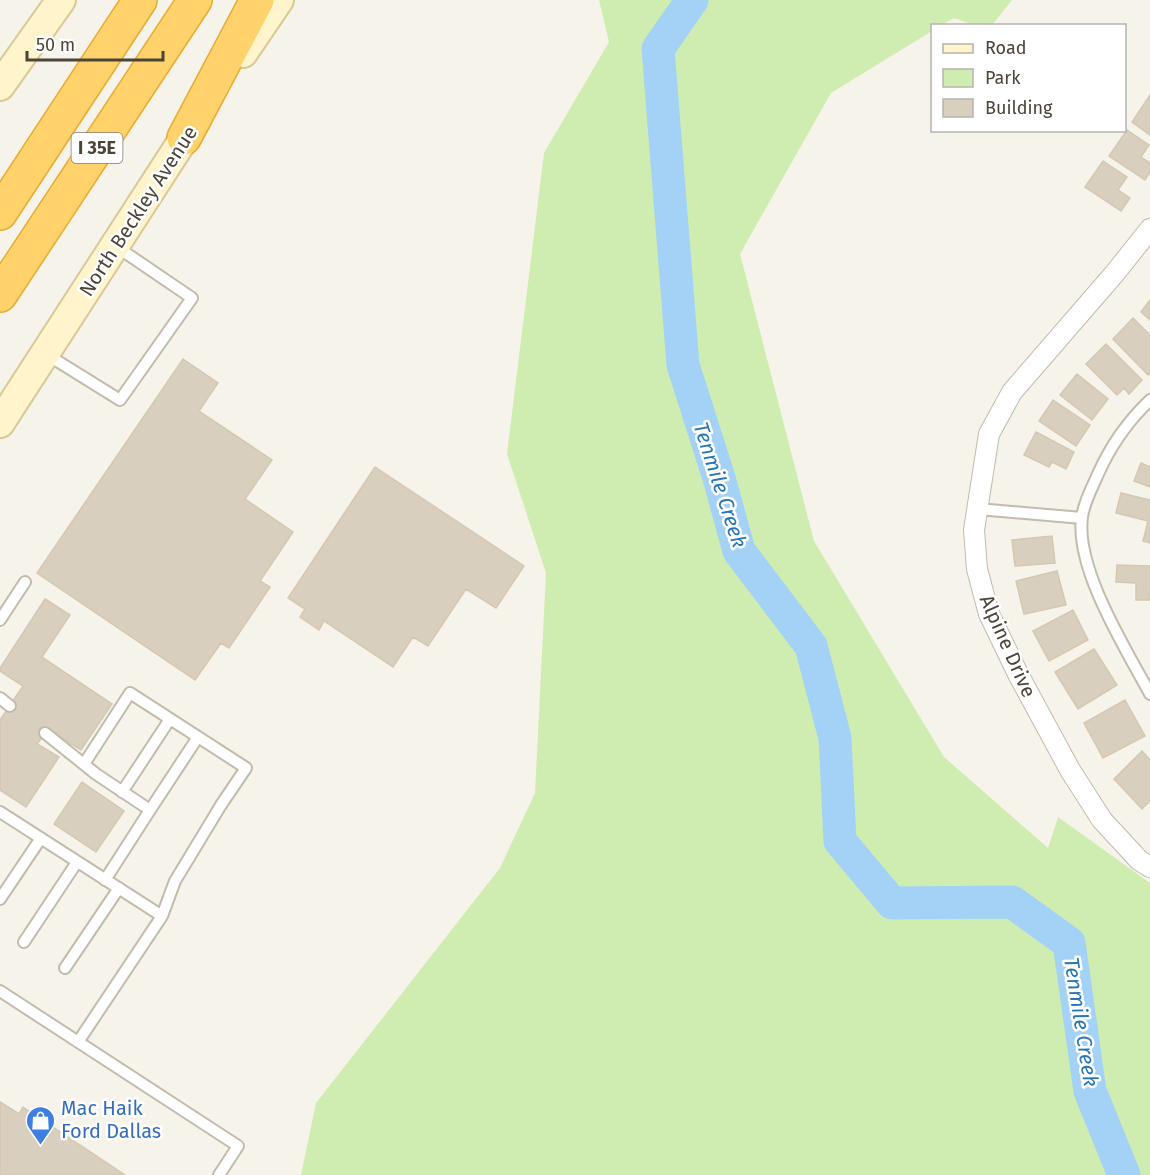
<svg xmlns="http://www.w3.org/2000/svg" width="1150" height="1175" font-family="'Fira Sans',sans-serif">
  <style>
    .green { fill: #d0edb1 }
    .lines { fill: none; stroke-linecap: round; stroke-linejoin: round }
    .river { stroke: #a4d2f6; stroke-width: 33 }
    .building { fill: #d9cfbf; stroke: #d4c8b1; stroke-width: 1.5 }
    .service-casing { stroke: #c3bbac; stroke-width: 14 }
    .minor-casing { stroke: #c3bbac; stroke-width: 22 }
    .secondary-casing { stroke: #d9c997; stroke-width: 32 }
    .motorway-casing { stroke: #e9ab32; stroke-width: 36 }
    .service { stroke: #fff; stroke-width: 10 }
    .minor { stroke: #fff; stroke-width: 20 }
    .secondary { stroke: #fff4cb; stroke-width: 28 }
    .motorway { stroke: #ffd26c; stroke-width: 33 }
    .labels { text-anchor: middle; dominant-baseline: central; stroke-width: 5; stroke-linejoin: round; paint-order: stroke }
    .shield { fill: #fff; stroke: #817c73; stroke-width: 1.5 }
    .shield-label { font-size: 18px; font-weight: bold; fill: #4b4437 }
    .street-label { font-size: 20px; fill: #4b4437; stroke: #fff }
    .shop-label { font-size: 20px; fill: #366cbe; stroke: #fff; text-anchor: start }
    .water-label { font-size: 21px; font-style: italic; fill: #2676b7; stroke: #fff }
  </style>
  <rect width="100%" height="100%" fill="#f6f3ea"/>
  <path class="green" d="M599 0H1012L992 25H974L954 18 941 25 932 26V31L831 93 740 254 814 541 944 757 1048 848 1058 817 1150 883V1175H301L316 1103 500 868 535 793 546 573 507 454 544 153 609 42Z"/>
  <g class="lines">
    <path class="river" d="M692 0 658 49 683 365 719 478 739 551 811 646 835 738 840 841 892 903 1012 902 1069 943 1090 1091 1124 1175"/>
  </g>
  <path class="building" d="M1150 95V135L1132 122Z
    M1127 130 1149 145 1141 157 1150 163V172L1145 180 1109 156Z
    M1103 161 1127 177 1118 190 1130 198 1121 211 1085 187Z
    M1150 300V320L1141 312Z
    M1133 318 1150 335V373L1148 375 1113 339Z
    M1106 344 1142 380 1129 394 1124 388 1117 395 1086 364Z
    M183 359 218 383 199 411 272 460 245 499 293 532 260 581 270 587 229 648 221 643 195 680 37 573Z
    M1077 374 1108 399 1092 420 1060 395Z
    M1053 400 1090 425 1076 446 1039 421Z
    M1036 432 1074 452 1066 469 1052 462 1049 467 1024 455Z
    M1141 463 1150 467V487L1134 481Z
    M375 467 524 566 496 608 466 589 428 646 413 637 393 667 324 621 319 630 300 617 305 609 288 598Z
    M1121 493 1150 500V543L1143 541 1148 521 1116 513Z
    M1052 536 1055 563 1015 566 1012 540Z
    M1117 565 1150 566V600H1136V583L1116 582Z
    M1057 571 1066 605 1024 614 1016 581Z
    M45 599 70 615 42 657 112 704 81 750 48 729 37 744 59 757 26 807 0 790V720L23 686 0 671V668Z
    M1073 610 1088 640 1049 661 1033 631Z
    M1094 649 1117 685 1078 709 1055 672Z
    M1125 700 1145 736 1103 758 1084 723Z
    M1142 751 1150 760V801L1142 809 1114 779Z
    M82 782 124 811 96 852 54 824Z
    M0 1102 19 1114 23 1107 125 1175H0Z"/>
  <g class="lines">
    <defs>
      <path id="service" d="M46 354 120 400 192 298 117 247
        M1150 400C1128 421 1110 447 1098 474 1092 488 1084 502 1082 517 1075 569 1126 649 1150 694
        M978 509 1082 518
        M0 620 25 582
        M0 698 10 706
        M45 733 96 774 150 810 105 880
        M84 764 130 693 246 768 221 805 175 881 162 916
        M122 792 170 719
        M150 810 198 737
        M0 812 162 916 78 1042
        M0 899 41 838
        M24 942 77 862
        M65 968 119 888
        M0 991 238 1146 219 1175"/>
      <path id="minor" d="M1150 229 1115 273 1012 392 989 434 974 530 977 569 989 614 1018 674 1070 770 1102 820 1139 860 1150 867"/>
      <path id="secondary" d="M243 53 279 0
        M0 86 61 0
        M0 423 196 120"/>
      <path id="motorway" d="M184 138 257 0
        M0 213 140 0
        M0 295 195 0"/>
    </defs>
    <use href="#service" class="service-casing"/>
    <use href="#minor" class="minor-casing"/>
    <use href="#secondary" class="secondary-casing"/>
    <use href="#motorway" class="motorway-casing"/>
    <use href="#service" class="service"/>
    <use href="#minor" class="minor"/>
    <use href="#secondary" class="secondary"/>
    <use href="#motorway" class="motorway"/>
  </g>
  <defs>
    <symbol id="shop-pin" viewBox="-11 -11 22 30"><path d="M0 17L-7.5 6A9.5 9.5 0 1 1 7.5 6Z" fill="#3f7fe0" stroke="#fff"/><path d="M-5-2.5h2.3a2.7 3.5 0 0 1 5.4 0H5L5.5 6h-11ZM-1.5-2.5h3a1.5 2.3 0 0 0-3 0Z" fill="#fff"/></symbol>
  </defs>
  <g fill-rule="evenodd">
    <use href="#shop-pin" x="24" y="1104" width="33" height="45"/>
  </g>
  <g class="labels">
    <rect class="shield" x="71.5" y="133" width="51" height="30" rx="4.5"/>
    <g class="shield-label">
      <text x="97" y="148">I 35E</text>
    </g>
    <g class="street-label">
      <text transform="translate(138 211) rotate(-57)">North Beckley Avenue</text>
      <text transform="translate(1008 646) rotate(66)">Alpine Drive</text>
    </g>
    <g class="shop-label">
      <text x="61" y="1108">Mac Haik<tspan x="61" dy="23">Ford Dallas</tspan></text>
    </g>
    <g class="water-label">
      <text transform="translate(720 485) rotate(72)">Tenmile Creek</text>
      <text transform="translate(1081 1022) rotate(81)">Tenmile Creek</text>
    </g>
  </g>
  <rect x="931" y="24" width="195" height="108" fill="#ffffff" stroke="#b7b4af" stroke-width="1.5"/>
  <rect x="943" y="44" width="30" height="9" fill="#fff4cb" stroke="#b7b4af" stroke-width="1.5"/>
  <text x="985" y="54" font-size="18" fill="#4b4437">Road</text>
  <rect x="943" y="69" width="30" height="18" fill="#d0edb1" stroke="#b7b4af" stroke-width="1.5"/>
  <text x="985" y="84" font-size="18" fill="#4b4437">Park</text>
  <rect x="943" y="99" width="30" height="18" fill="#d9cfbf" stroke="#b7b4af" stroke-width="1.5"/>
  <text x="985" y="114" font-size="18" fill="#4b4437">Building</text>
  <path d="M27 51v9h136v-9" fill="none" stroke="#4b4437" stroke-width="3"/>
  <text x="36" y="51" font-size="18" fill="#4b4437" stroke="#ffffff" stroke-width="4.5" paint-order="stroke">50 m</text>
</svg>
